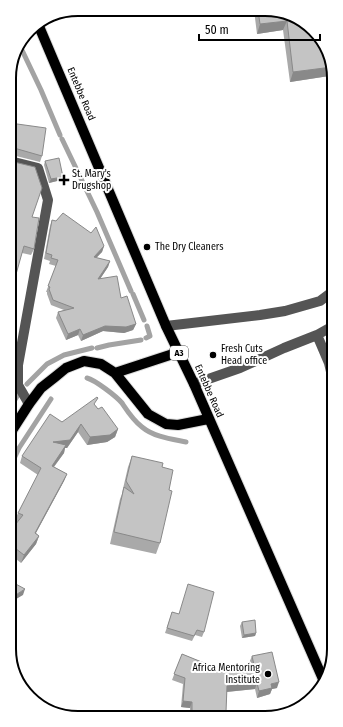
<svg xmlns="http://www.w3.org/2000/svg" width="343" height="727" font-family="'Fira Sans Condensed',sans-serif">
  <style>
    .lines { fill: none; stroke-linecap: round; stroke-linejoin: round }
    .stream { stroke: #a3a3a3; stroke-width: 5 }
    .major-casing { stroke: #dbdbdb; stroke-width: 12 }
    .minor { stroke: #555; stroke-width: 10 }
    .major { stroke: #000; stroke-width: 10 }
    .wall { fill: #a9a9a9 }
    .shaded-wall { fill: #898989 }
    .building { fill: #c4c4c4; stroke: #898989 }
    .poi-dot { fill: #000; stroke: #fff; stroke-width: 1.5 }
    .labels { text-anchor: middle; dominant-baseline: central; stroke-width: 4; stroke-linejoin: round; paint-order: stroke }
    .shield { fill: #fff; stroke: #4c4c4c; stroke-width: 1 }
    .shield-label { font-size: 9px; font-weight: bold; fill: #000 }
    .street-label { font-size: 10px; fill: #000; stroke: #fff }
    .poi-label { font-size: 10px; fill: #000; stroke: #fff; text-anchor: start }
    .rim { fill: none; stroke: #000; stroke-width: 2 }
  </style>
  <rect width="100%" height="100%" fill="#fff"/>
  <g class="lines">
    <path class="stream" d="M21 48 41 90 60 135
      M62 139 97 212 131 291
      M133 294 144 320
      M146 338 150 336 147 326
      M97 348 109 345 141 340
      M87 378C95 380 116 396 122 403 128 412 133 420 142 427 154 437 171 439 186 442
      M27 384 47 364 64 355 92 348
      M11 406 18 395
      M11 465 19 448 51 399"/>
    <defs>
      <path id="major" d="M38 24 166 326 194 384 323 679
        M115 373 179 352
        M11 432 29 404 41 388 55 377 66 368 84 361 101 364 115 373 148 414 166 424 178 425 208 419"/>
    </defs>
    <use href="#major" class="major-casing"/>
    <path class="minor" d="M10 161 38 168 48 200 18 365V385L29 404
      M166 326 260 315 285 311 320 301 332 292
      M317 335 329 363 333 380
      M194 384 240 368 284 348 317 335 333 326
      M333 516 331 527 333 536"/>
    <use href="#major" class="major"/>
  </g>
  <path class="wall" d="M254 10H279L329 76 290 82 283 30 257 34Z
    M10 123 42 156 40 162 12 155H10Z
    M10 161 32 217 34 249 31 255 22 253 10 292Z
    M45 161 63 177 61 180 49 183 44 165Z
    M52 220 104 246 102 252 96 258 110 261 108 267 100 279 121 298 136 324 133 330 124 333 103 331 81 341 78 335 66 340 56 318 58 312 64 310 51 305 47 294V292H46L56 266 49 264 50 261 44 259 50 226Z
    M96 406 98 409 118 429 115 437 107 442 87 445 78 432 67 448H65L64 453 54 467 67 474 64 481 36 533 39 536 36 544 21 563 11 555V530L18 522 15 520 18 513 38 475 20 463 22 456 62 422Z
    M132 456 162 467 169 490 160 543 156 554 110 544 120 499 122 494V493L128 467Z
    M172 612 204 632 202 637 195 635 192 641 165 633Z
    M242 622 256 633 255 636 242 638 240 626Z
    M182 654 214 667 250 665 249 663 252 656 277 688 272 689 270 694 257 698 255 689 227 692 225 716H190V708L181 707 183 684 172 680Z"/>
  <path class="shaded-wall" d="M287 21 283 30 257 34 260 24Z
    M332 67V69L329 76 290 82 293 72Z
    M14 148 12 155H10V149Z
    M63 177 61 180 49 183 51 179Z
    M104 246 102 252 91 263 94 257Z
    M110 261 108 267 96 285 98 279Z
    M136 324 133 330 124 333 103 331 81 341 83 335 105 326Z
    M80 329 78 335 66 340 68 334Z
    M81 424 78 432 67 448H65L64 453 49 473 53 442Z
    M118 429 115 437 107 442 87 445 90 437Z
    M67 474 64 481 32 540 35 533Z
    M39 536 36 544 21 563 24 555Z
    M25 589 23 595 11 602V598Z
    M256 633 255 636 242 638 244 635Z
    M15 643 13 650 11 652V648Z
    M279 682 277 688 272 689 270 694 257 698 259 691 271 684Z
    M257 683 255 689 225 692 227 686Z
    M183 701 192 702 190 708 181 707Z
    M222 712H226L225 716H220Z"/>
  <path class="building" d="M258 10H279L311 26 332 60V67L293 72 287 21 260 24Z
    M10 123 46 128 42 156 14 148 10 149Z
    M59 158 63 177 51 179 45 161Z
    M10 161 35 167 42 188 32 217 39 218 34 249 24 246 13 285H10V182H11Z
    M63 213 91 233 96 227 104 246 94 257 110 261 98 279 117 276 121 298 127 296 136 324 126 327 105 326 83 335 80 329 68 334 58 312 74 308 53 300 49 289 50 287 48 286 58 260 51 258 52 255 46 253 52 220 56 221Z
    M97 397 98 398 94 404 98 409 102 407 118 429 110 435 90 437 81 424 70 440 53 442 66 445 52 466 67 474 35 533 39 536 24 555 11 545V530L23 515 18 513 41 468 22 456 50 414 62 422Z
    M132 456 163 463 162 467 173 470 169 490 172 491 160 543 114 532 124 487 134 494 126 481Z
    M11 577 14 579 12 582 25 589 11 598Z
    M188 584 214 592 204 632 197 630 194 636 167 628 172 612 179 614Z
    M11 606 15 608 11 614Z
    M255 620 256 633 244 635 242 622Z
    M11 640 15 643 11 648Z
    M272 652 279 682 271 684 272 688 259 691 257 683 227 686 226 712H222V716H192V702L183 701 185 678 174 674 182 654 214 667 254 665 252 656Z"/>
  <g class="poi-dot">
    <path d="M62 174h4v4h4v4h-4v4h-4v-4h-4v-4h4z"/>
    <circle cx="147" cy="247" r="4"/>
    <circle cx="213" cy="355" r="4"/>
    <circle cx="268" cy="674" r="4"/>
  </g>
  <g class="labels">
    <rect class="shield" x="170" y="346" width="18" height="14" rx="3"/>
    <g class="shield-label">
      <text x="179" y="353">A3</text>
    </g>
    <g class="street-label">
      <text transform="translate(81 94) rotate(67)">Entebbe Road</text>
      <text transform="translate(209 391) rotate(66)">Entebbe Road</text>
    </g>
    <g class="poi-label">
      <text x="72" y="174">St. Mary's<tspan x="72" dy="12">Drugshop</tspan></text>
      <text x="155" y="247">The Dry Cleaners</text>
      <text x="221" y="349">Fresh Cuts<tspan x="221" dy="12">Head office</tspan></text>
      <text x="260" y="668" text-anchor="end">Africa Mentoring<tspan x="260" dy="12">Institute</tspan></text>
    </g>
  </g>
  <path d="M0 0H343V727H0ZM78 16H265A62 62 0 0 1 327 78V649A62 62 0 0 1 265 711H78A62 62 0 0 1 16 649V78A62 62 0 0 1 78 16Z" fill="#fff" fill-rule="evenodd"/>
  <path class="rim" d="M78 16H265A62 62 0 0 1 327 78V649A62 62 0 0 1 265 711H78A62 62 0 0 1 16 649V78A62 62 0 0 1 78 16Z"/>
  <path d="M199 34v6h121v-6" fill="none" stroke="#000000" stroke-width="2"/>
  <text x="205" y="34" font-size="12" fill="#000000" stroke="#ffffff" stroke-width="3" paint-order="stroke">50 m</text>
</svg>
